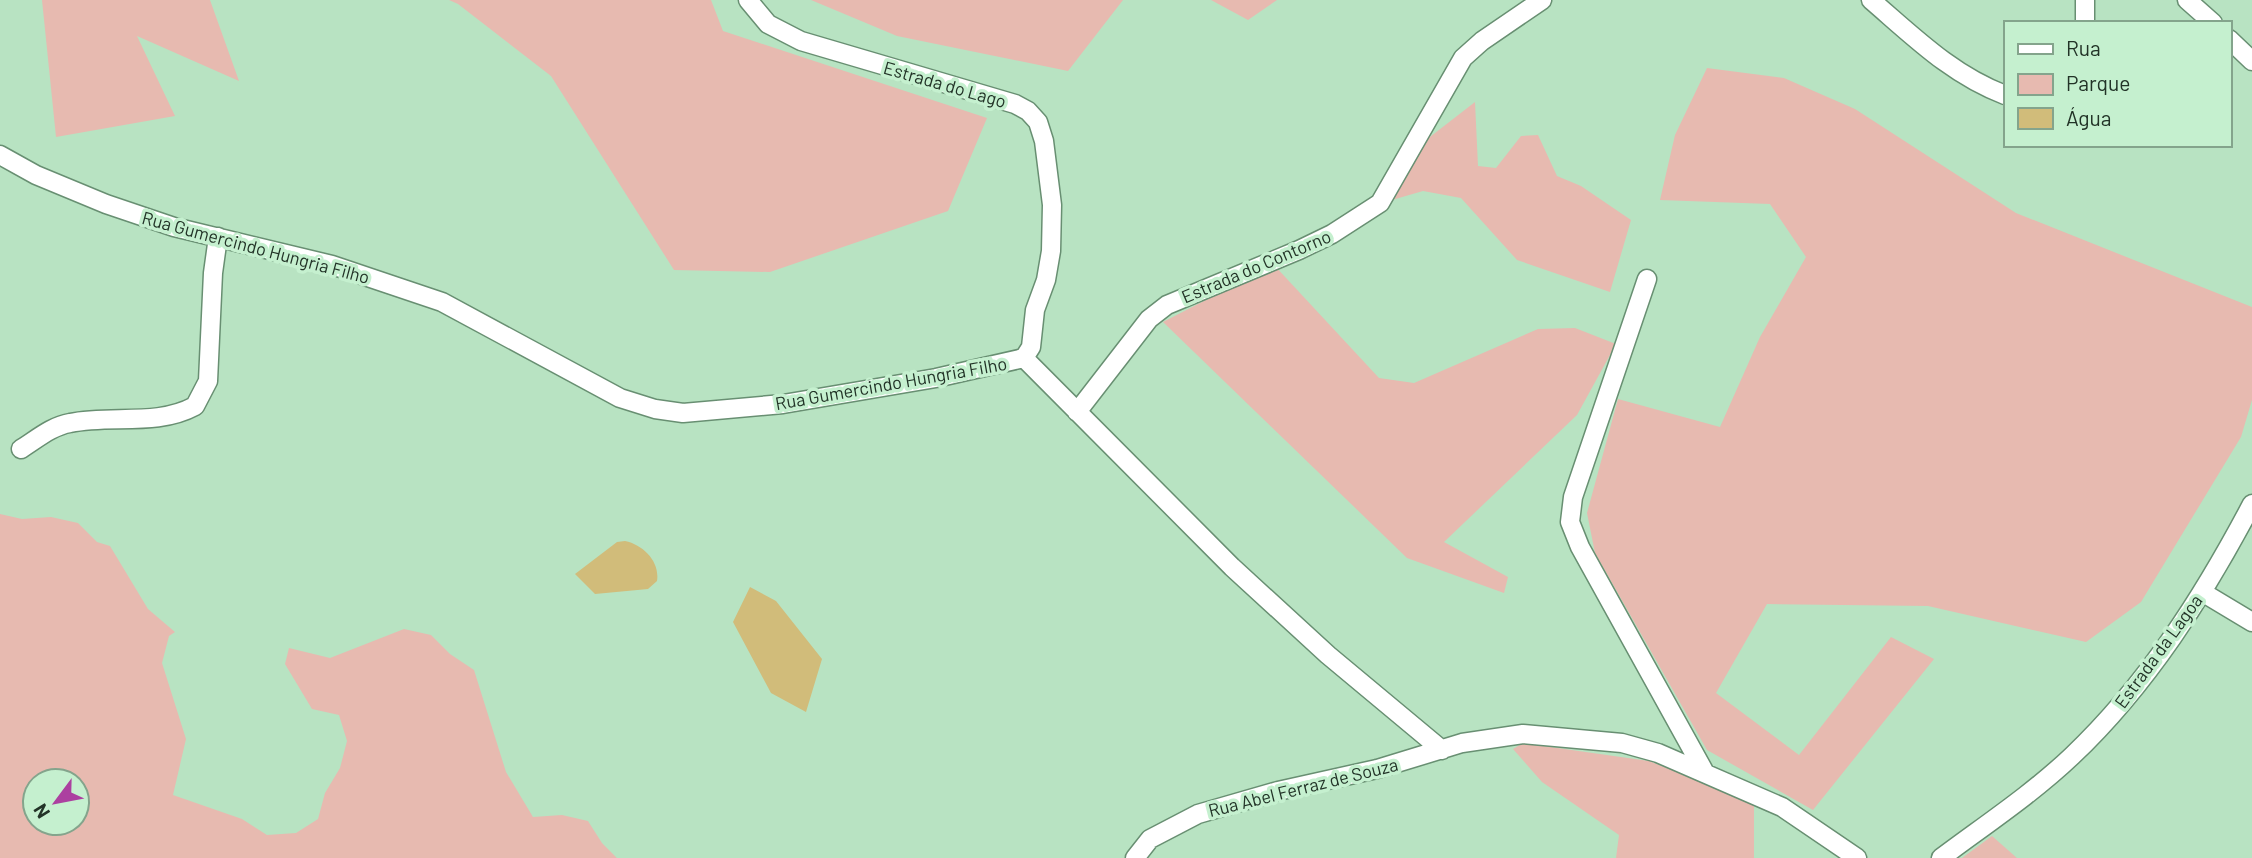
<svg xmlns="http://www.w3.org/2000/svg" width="2252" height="858" font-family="Barlow,sans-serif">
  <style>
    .green { fill: #e7bab0; fill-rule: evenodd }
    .water { fill: #d1bc7a }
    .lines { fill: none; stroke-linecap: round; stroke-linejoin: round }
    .minor-casing { stroke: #688f72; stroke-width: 21 }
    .minor { stroke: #fff; stroke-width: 18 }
    .labels { text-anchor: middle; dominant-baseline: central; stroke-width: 7; stroke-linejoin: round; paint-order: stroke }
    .street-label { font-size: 18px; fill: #223327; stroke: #c5f0cf }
  </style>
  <rect width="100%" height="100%" fill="#b8e3c2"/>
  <path class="green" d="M42 0H210L239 81 137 36 175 116 56 137Z
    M449 0H711L723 31 987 118 948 211 770 272 674 270 551 76 458 4Z
    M811 0H1123L1068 71 897 36Z
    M1211 0H1277L1248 20Z
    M1707 68 1784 78 1855 109 2016 213 2252 307V400L2241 437 2141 602 2086 642 1928 606 1767 604 1716 693 1799 755 1891 637 1934 659 1813 810 1707 750 1595 553 1587 513 1618 399 1720 427 1760 337 1806 257 1770 204 1660 200 1675 135Z
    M1475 102 1478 166 1496 168 1521 136 1538 135 1557 176 1581 186 1631 220 1610 292 1517 260 1461 198 1423 191 1385 202 1426 140Z
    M1274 265 1379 378 1414 383 1538 329 1575 328 1616 344 1577 415 1444 542 1508 577 1504 593 1407 558 1163 322Z
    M0 514 22 519 51 517 78 523 97 542 110 546 148 609 175 632 169 636 162 663 186 739 173 795 242 819 267 835 296 833 318 819 325 793 340 768 347 741 339 715 312 709 285 664 289 648 330 658 404 629 431 635 450 654 474 670 506 772 533 817 562 815 588 821 602 843 617 858H0ZM35 781H77V823H35Z
    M1523 743 1649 761 1754 802V858H1616L1619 835 1542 782 1513 749Z
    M1992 836 2017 858H1962Z"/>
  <path class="water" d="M625 541C644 545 660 562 657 581L648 589 595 594 575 574 617 542Z
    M750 587 776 601 822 659 806 712 771 693 733 622Z"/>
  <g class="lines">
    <defs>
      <path id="minor" d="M748 0 768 24 801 41 1015 104 1028 111 1038 122 1044 141 1052 205 1051 251 1046 280 1035 310 1031 347 1024 358
        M1871 0C1914 37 1952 75 2005 95
        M2085 0V23
        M2187 0 2213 23
        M2229 39 2252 61
        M0 155 36 175 106 204 174 227 332 265 442 302 620 398 655 409 683 413 783 404 936 378 1024 358
        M1647 279 1573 497 1570 522 1580 547 1704 771
        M1024 358 1232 567 1328 655 1442 750
        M1077 412 1149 319 1167 305 1299 250 1332 234 1380 203 1463 58 1482 41 1542 0
        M21 449C37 439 52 426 70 423 111 414 156 427 195 406L208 381 213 273 218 237
        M2202 592 2252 622
        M1135 858 1150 839 1198 814 1278 791 1377 769 1462 743 1523 734 1622 743 1658 753 1782 807 1857 858
        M1941 858C1985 825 2032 794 2072 756 2147 685 2204 595 2252 504"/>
    </defs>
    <use href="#minor" class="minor-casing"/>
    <use href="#minor" class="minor"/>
  </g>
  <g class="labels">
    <g class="street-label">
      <text transform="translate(945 84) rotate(16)">Estrada do Lago</text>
      <text transform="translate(256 247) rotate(15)">Rua Gumercindo Hungria Filho</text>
      <text transform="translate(1256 266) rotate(-23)">Estrada do Contorno</text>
      <text transform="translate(891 383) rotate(-10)">Rua Gumercindo Hungria Filho</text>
      <text transform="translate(2158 651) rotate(-54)">Estrada da Lagoa</text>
      <text transform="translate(1303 787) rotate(-14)">Rua Abel Ferraz de Souza</text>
    </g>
  </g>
  <rect x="2004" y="21" width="228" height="126" fill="#c5f0cf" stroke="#84a48c" stroke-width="2"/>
  <rect x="2018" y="44" width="35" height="10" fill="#ffffff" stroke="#84a48c" stroke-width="2"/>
  <text x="2066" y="56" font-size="21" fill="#223327">Rua</text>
  <rect x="2018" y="74" width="35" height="21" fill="#e7bab0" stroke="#84a48c" stroke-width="2"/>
  <text x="2066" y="91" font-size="21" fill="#223327">Parque</text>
  <rect x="2018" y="108" width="35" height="21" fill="#d1bc7a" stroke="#84a48c" stroke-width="2"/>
  <text x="2066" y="126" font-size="21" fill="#223327">Água</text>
  <g transform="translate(56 802) rotate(238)"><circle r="33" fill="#c5f0cf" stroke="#84a48c" stroke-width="2"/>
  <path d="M0-5L12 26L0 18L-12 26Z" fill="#ac40a0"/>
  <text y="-10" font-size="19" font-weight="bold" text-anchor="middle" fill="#223327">N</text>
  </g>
</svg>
